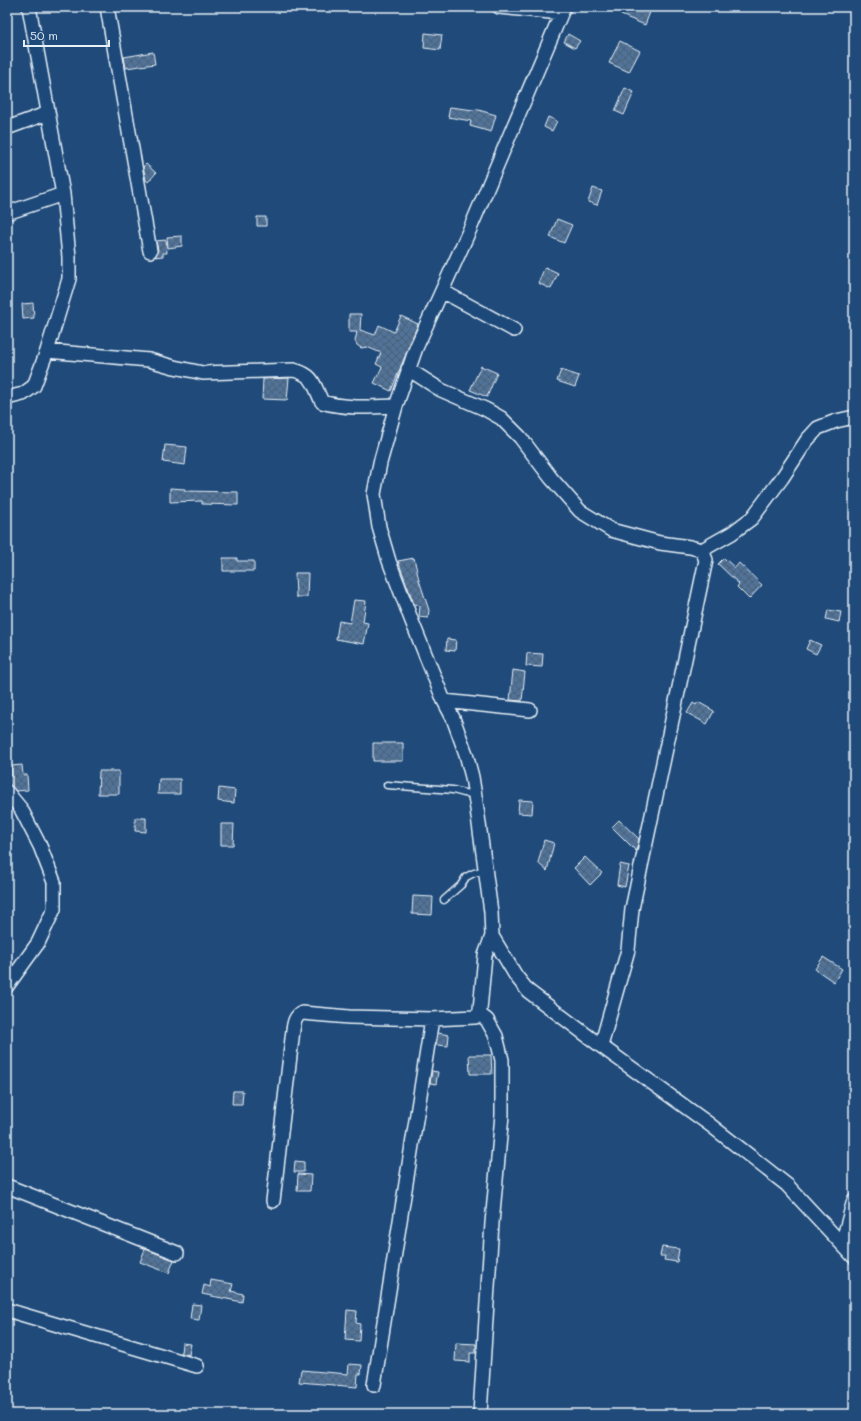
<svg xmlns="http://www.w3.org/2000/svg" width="861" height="1421" font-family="Mali,sans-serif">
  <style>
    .building { fill: url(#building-cross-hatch); stroke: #e8f1f8 }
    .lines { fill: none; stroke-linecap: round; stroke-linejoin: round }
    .lane-casing { stroke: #e8f1f8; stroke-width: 9 }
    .street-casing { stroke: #e8f1f8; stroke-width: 16 }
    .lane { stroke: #1f4a7a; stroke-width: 6 }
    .street { stroke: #1f4a7a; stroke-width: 13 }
  </style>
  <defs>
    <pattern id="building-cross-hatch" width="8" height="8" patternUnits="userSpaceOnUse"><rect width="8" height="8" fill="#517399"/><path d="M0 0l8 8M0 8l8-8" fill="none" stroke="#4c5e72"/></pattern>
  </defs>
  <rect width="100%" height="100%" fill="#1f4a7a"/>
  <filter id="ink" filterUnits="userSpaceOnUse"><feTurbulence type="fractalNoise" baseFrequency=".025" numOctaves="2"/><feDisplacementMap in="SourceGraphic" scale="8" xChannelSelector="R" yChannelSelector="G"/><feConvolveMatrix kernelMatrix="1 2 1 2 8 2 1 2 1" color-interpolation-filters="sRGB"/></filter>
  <g filter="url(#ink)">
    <path class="building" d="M625 7H652L645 25 621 15Z
      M425 33 442 35 440 50 424 48Z
      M568 34 580 41 575 48 564 42Z
      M620 41 640 51 629 72 609 63Z
      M153 52 155 64 126 68 124 57Z
      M625 88 634 92 624 115 615 111Z
      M450 107 474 110 475 109 496 115 491 132 470 126 471 121 448 117Z
      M548 117 557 121 552 131 544 127Z
      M146 164 156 173 148 182 146 180 143 167Z
      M593 188 602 191 597 205 588 202Z
      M257 217H266V226H257Z
      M557 219 572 225 564 243 550 237Z
      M182 236V246L168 248 167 237Z
      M166 240 167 253H163V256L155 257 158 250 156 241Z
      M545 267 558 273 551 289 538 283Z
      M33 303 34 318 23 319 22 304Z
      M349 314H361L360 330 375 335 379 325 394 332 401 316 418 324 391 391 374 383 382 367 376 364 381 353 367 347 361 348 357 345 355 341 357 332H349Z
      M481 366 497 373 487 397 470 390Z
      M561 370 579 376 575 387 557 381Z
      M289 378 287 400 262 399 263 379Z
      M165 445 187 447 185 465 163 462Z
      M170 488 185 489V491L238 492V505L202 504V501L170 502Z
      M223 558H237V561H254V571H223Z
      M414 558 419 580 429 610 428 618 419 617 420 606 414 604 398 561Z
      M724 558 735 568 739 563 762 585 749 599 737 587 739 584 718 564Z
      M295 573H308L307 597H296Z
      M354 600 366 601 363 622 368 623 364 644 336 639 339 621 350 623Z
      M828 610 841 612 839 622 826 619Z
      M447 639 456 640 455 651 446 650Z
      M810 640 821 645 816 654 806 649Z
      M527 653 543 654 542 667 526 666Z
      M513 670 525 672 522 701 510 700Z
      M698 702 714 711 707 724 687 713 693 703 696 705Z
      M373 743H403V761H373Z
      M22 765 23 775H27L28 790 16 791 10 785 7 784V776H12L11 766Z
      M99 771H119V794H98Z
      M159 779H180V794H158Z
      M219 788 235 790 234 803 218 801Z
      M519 800 533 801 532 814 518 813Z
      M135 818H146V832L135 831Z
      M619 820 639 839 636 851 612 827Z
      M221 824H234L233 845H221Z
      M544 840 554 843 547 871 538 863Z
      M585 857 602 873 590 885 574 868Z
      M620 864 629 866 625 887 617 885Z
      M413 896 433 897 432 915 412 914Z
      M823 957 842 969 834 982 815 969Z
      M438 1033 449 1035 448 1046 436 1045Z
      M469 1055H491L492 1074H470Z
      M432 1071 438 1072 436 1084 430 1083Z
      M233 1091H243L242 1104H232Z
      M295 1161 304 1162V1172H294Z
      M298 1174 311 1175 310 1191H297Z
      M662 1247 679 1249 677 1262 664 1260 665 1256H660Z
      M145 1249 174 1260 169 1273 140 1262Z
      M211 1280 233 1284 231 1291 243 1294 242 1302 202 1294 204 1285 210 1287Z
      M192 1304 201 1305 199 1320 190 1319Z
      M347 1310 357 1311 356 1323 360 1324 359 1341 345 1340Z
      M182 1343 191 1344 189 1355 181 1353Z
      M456 1343 476 1344V1353H470V1362L455 1361Z
      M349 1364 362 1365 361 1374H358L357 1387 299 1382 301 1370 348 1374Z"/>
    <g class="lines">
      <defs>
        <path id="lane" d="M387 785 453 790 464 793 474 794
          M444 900 461 885 466 877 474 873 485 870"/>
        <path id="street" d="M107 7 150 251
          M499 7 561 13
          M564 7 470 229 416 348 396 406 380 463 374 494 379 527 389 561 411 619 444 701 453 718 466 754 472 777 477 809 491 912 492 936 516 976 528 991 601 1046 709 1124 787 1185 854 1257
          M7 128 48 113
          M7 213 63 194
          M442 291 514 330
          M47 351 149 360 174 367 203 373 294 370C315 376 313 384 322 402 345 409 373 407 396 406
          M408 369 441 390 485 409 501 418 520 437 551 478 580 511 611 530 660 543 690 547 702 550 732 533 752 518 782 478 807 440 818 428 836 421 854 417
          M7 398 23 394 34 386 47 351 69 279V257L63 194 29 7
          M444 701 530 710
          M7 792 21 809 40 846 54 882V909L38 943 7 986
          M479 1014 487 1020 496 1036 502 1060V1115L492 1223 480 1414
          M601 1046 628 950 632 909 706 560 702 550
          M7 1186 177 1253
          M273 1201 293 1030C294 1023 295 1016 302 1013L349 1017 432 1019 475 1017 479 1014 480 1010 485 955 492 936
          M842 1244 854 1200
          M7 1310 197 1366
          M374 1385 432 1019"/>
      </defs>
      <use href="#lane" class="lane-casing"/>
      <use href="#street" class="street-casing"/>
      <use href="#lane" class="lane"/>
      <use href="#street" class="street"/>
    </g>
  </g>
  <rect width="861" height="1421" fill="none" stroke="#1f4a7a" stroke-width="24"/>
  <rect x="12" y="12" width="837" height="1397" fill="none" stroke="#e8f1f8" stroke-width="1.5" filter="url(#ink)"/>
  <path d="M24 40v6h85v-6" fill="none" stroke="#e8f1f8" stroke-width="2"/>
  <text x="30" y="40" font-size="12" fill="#e8f1f8" stroke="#1f4a7a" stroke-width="3" paint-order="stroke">50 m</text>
</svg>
